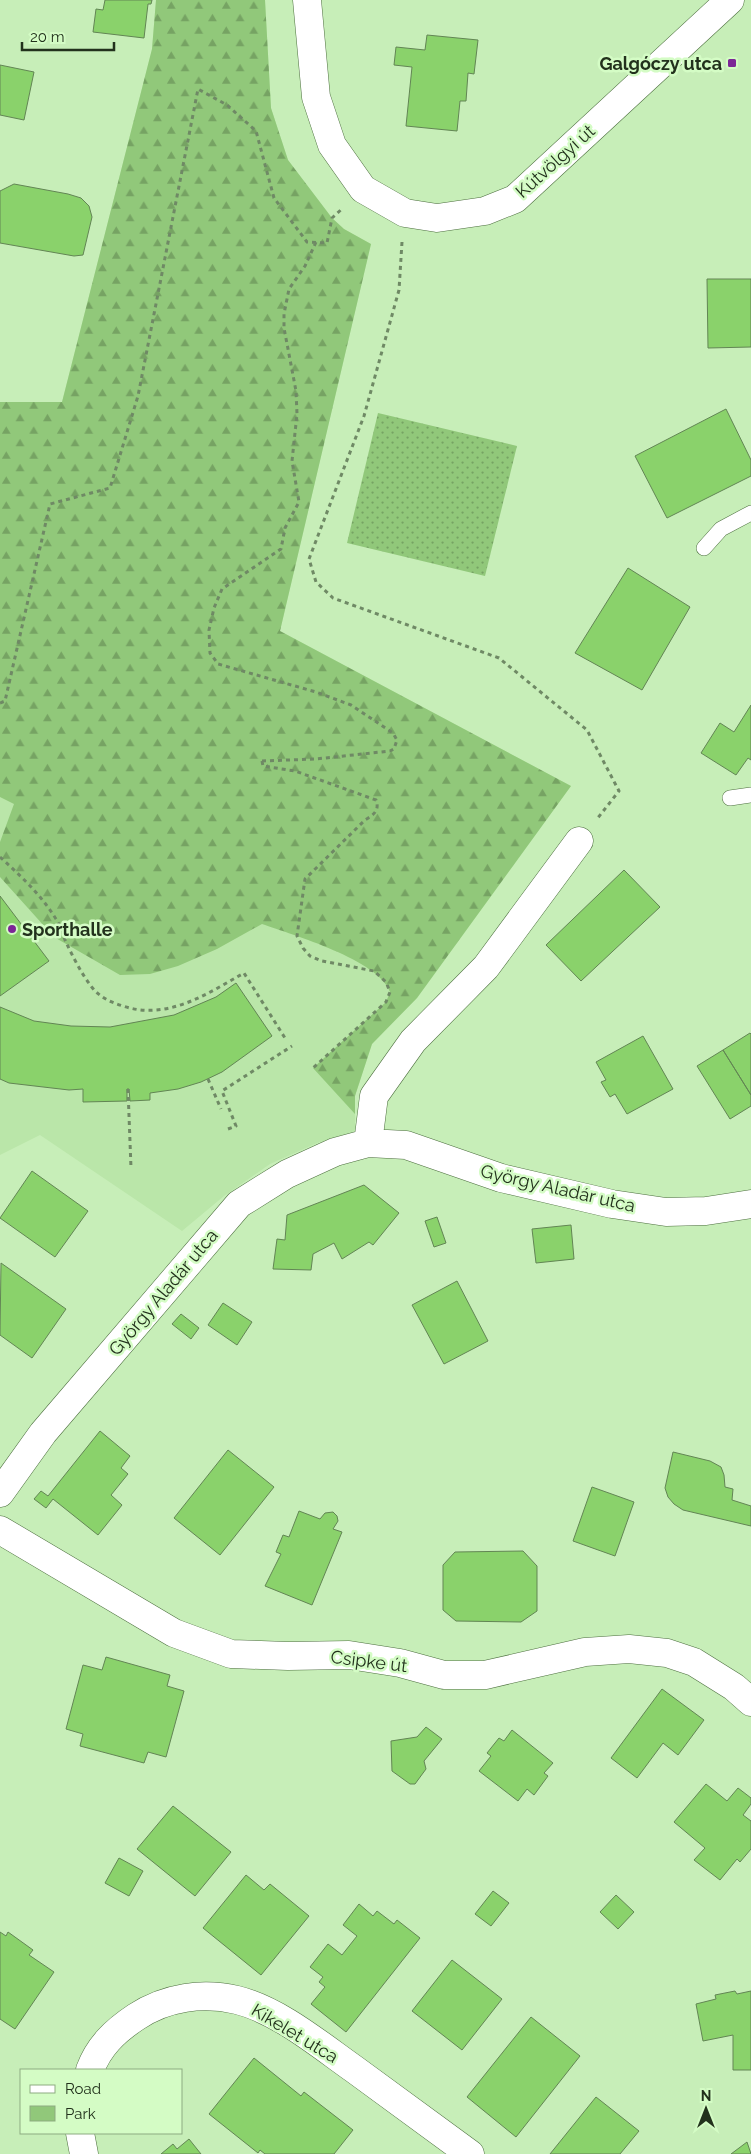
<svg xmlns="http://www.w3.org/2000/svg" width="751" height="2154" font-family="Raleway,sans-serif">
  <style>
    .built { fill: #bae6a9 }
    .green { fill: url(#green-dots) }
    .forest { fill: url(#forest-firs) }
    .building { fill: #8ad26b; stroke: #628554 }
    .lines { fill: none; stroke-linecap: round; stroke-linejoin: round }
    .service-casing { stroke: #4d6f3f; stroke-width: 16 }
    .minor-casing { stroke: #4d6f3f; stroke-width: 29 }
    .tertiary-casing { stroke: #4d6f3f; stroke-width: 29 }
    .path { stroke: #6f8965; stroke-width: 3; stroke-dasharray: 4 4; stroke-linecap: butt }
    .service { stroke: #fff; stroke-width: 15 }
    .minor { stroke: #fff; stroke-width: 28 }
    .tertiary { stroke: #fff; stroke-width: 28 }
    .poi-dot { fill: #7c2796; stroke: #d4fcc5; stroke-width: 2 }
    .labels { text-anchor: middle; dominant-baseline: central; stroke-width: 5; stroke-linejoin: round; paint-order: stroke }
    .poi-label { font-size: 18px; font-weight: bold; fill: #22311c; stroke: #d4fcc5; text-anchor: end }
    .street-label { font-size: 18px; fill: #22311c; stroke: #d4fcc5 }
  </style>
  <defs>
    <pattern id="green-dots" width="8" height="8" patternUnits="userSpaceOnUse" patternTransform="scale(1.25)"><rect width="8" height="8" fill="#91c87a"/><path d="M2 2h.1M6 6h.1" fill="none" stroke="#76a363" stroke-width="1.8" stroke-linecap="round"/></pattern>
    <pattern id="forest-firs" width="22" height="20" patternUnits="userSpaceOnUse" patternTransform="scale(1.25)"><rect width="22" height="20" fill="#91c87a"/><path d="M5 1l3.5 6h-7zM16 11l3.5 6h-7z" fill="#76a363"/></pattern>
  </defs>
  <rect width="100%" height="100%" fill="#c7eeb8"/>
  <path class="built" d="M156 0H265L271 108 288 160 332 218 344 229 371 244 280 631 571 786 417 998 372 1044 355 1096V1131L317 1143 270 1164 224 1196 182 1231 40 1135 0 1155V402H62L152 49Z"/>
  <path class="green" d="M378 413 517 446 485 576 347 543Z"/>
  <path class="forest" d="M156 0H265L271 108 288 160 332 218 344 229 371 244 280 631 571 786 417 998 372 1044 355 1096V1114L313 1068 386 1002 390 992C379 960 293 935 262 924L217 949 178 966 150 974 120 975 54 937 0 877V842L14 804 0 797V402H62L152 49Z"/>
  <path class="building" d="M105 0H152L151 4H148L144 38 93 32 96 9 103 10Z
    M427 35 478 40 474 74 468 73 466 101H460L457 131 406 126 412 67 394 65 396 47 425 50Z
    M0 65 34 72 24 120 0 115Z
    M14 184 68 194 81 198 89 206 92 217 83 255 74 256 0 243V191Z
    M707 279H751V347L708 348Z
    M726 409 751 460V476L667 518 635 456Z
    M628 568 690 607 642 690 575 653Z
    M751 705V760L748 758 736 775 701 753 720 723 734 732Z
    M624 870 660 907 581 981 546 945Z
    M0 896 49 961 0 996Z
    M236 983 272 1036 222 1072 201 1082 178 1089 150 1093V1100L130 1101 129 1089H127V1101L83 1102V1089L69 1090 9 1083 0 1079V1007L34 1021 71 1026 110 1027 174 1015 216 997Z
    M750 1033 751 1034V1095L723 1050Z
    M643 1036 673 1089 627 1114 615 1094 610 1097 601 1082 606 1080 596 1062Z
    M723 1050 751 1095V1106L730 1119 697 1066Z
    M32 1171 88 1211 55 1257 0 1218Z
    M364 1185 399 1213 373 1245 369 1242 342 1259 334 1243 313 1254 311 1270 273 1269 277 1239 285 1240 287 1215Z
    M437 1217 446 1243 434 1247 425 1221Z
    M571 1225 574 1259 536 1263 532 1229Z
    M1 1263 66 1309 32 1358 0 1335Z
    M457 1281 488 1341 444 1364 412 1305Z
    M223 1303 252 1322 237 1345 208 1325Z
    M181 1314 199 1328 191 1339 172 1324Z
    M100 1431 130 1456 121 1468 128 1474 111 1495 122 1505 98 1535 53 1499 46 1508 34 1499 41 1491 48 1496Z
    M228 1450 274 1487 220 1555 174 1518Z
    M673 1452 710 1461 721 1467 724 1475 725 1487 733 1489 732 1500 751 1506V1526L683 1510 674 1504 668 1497 665 1488Z
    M592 1487 634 1502 615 1556 573 1541Z
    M299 1511 320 1519 325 1513 333 1512 337 1516 338 1521 333 1529 342 1532 312 1605 265 1586 281 1554 276 1552 283 1535 289 1537Z
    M523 1551 537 1566V1611L521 1622 456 1621 443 1610V1565L455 1552Z
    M106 1657 170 1675 167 1686 184 1691 166 1757 148 1752 144 1763 80 1746 83 1734 66 1729 83 1665 102 1670Z
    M662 1689 704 1720 678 1755 663 1743 637 1778 611 1758Z
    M426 1727 442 1739 424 1761 426 1769 415 1784H410L392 1771 391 1741 417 1737Z
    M512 1730 553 1763 544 1773 548 1776 534 1795 527 1789 518 1801 479 1771 491 1756 487 1753 499 1738 504 1741Z
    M706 1784 727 1801 738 1788 751 1798V1804L743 1815 751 1821V1849L740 1862 737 1859 720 1880 694 1860 705 1848 674 1822Z
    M173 1806 231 1852 195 1896 137 1849Z
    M119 1858 143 1871 129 1896 105 1883Z
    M246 1875 264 1890 270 1884 309 1916 261 1975 203 1928Z
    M493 1891 509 1903 491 1926 475 1914Z
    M616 1895 634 1912 618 1929 600 1912Z
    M359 1904 373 1916 377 1911 394 1924 397 1920 420 1938 346 2032 311 2004 325 1987 319 1982 323 1977 310 1967 328 1944 342 1955 357 1936 343 1925Z
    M0 1932 6 1936 8 1932 33 1950 29 1955 54 1972 15 2029 0 2019Z
    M452 1960 502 1999 462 2050 412 2011Z
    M735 1991 737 1994 751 1991V2070H733V2035L703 2041 696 2004 716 1999 715 1995Z
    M531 2017 580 2056 516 2137 467 2097Z
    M254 2058 301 2096 304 2092 353 2130 334 2154H265L260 2150 258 2153 209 2114Z
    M596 2097 639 2131 620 2154H550Z
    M189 2139 201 2154H161L173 2144 177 2149Z
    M747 2142 751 2154H731Z"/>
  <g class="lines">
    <defs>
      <path id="service" d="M704 548 721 529 751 513
        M730 798 751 795"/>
      <path id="minor" d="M368 1143 374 1096 413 1041 486 967 579 841
        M0 1493 43 1433 239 1204 287 1174 335 1152 368 1143 406 1145 501 1178 612 1204 666 1212 706 1211 751 1204
        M0 1530 174 1633 231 1654 288 1656 349 1655 400 1663 444 1675H485L585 1652 629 1649 667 1653 694 1662 734 1687 751 1702
        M90 2070C99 2046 115 2031 136 2017 166 1997 203 1992 237 2000 278 2010 320 2045 354 2069 393 2098 432 2126 470 2154
        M80 2133 84 2154"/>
      <path id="tertiary" d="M307 0 316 97 332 145 363 189 405 213 437 218 485 211 515 199 730 0"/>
    </defs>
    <use href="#service" class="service-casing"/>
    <use href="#minor" class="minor-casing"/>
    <use href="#tertiary" class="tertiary-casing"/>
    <path class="path" d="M402 242 399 290 364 416 309 559 316 582 333 598 499 658 587 730 619 791 597 819
      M0 703 5 701 50 504 110 488 138 396 198 89 227 105 256 131 274 198 307 242 327 243 332 218 343 208
      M262 761 316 759 390 751 394 749 397 740 393 733 351 705 316 692 218 664 210 653 209 630 214 608 222 589 281 549 285 528 299 502 292 461 297 414 296 391 284 328V314L289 289 305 266 316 242
      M262 761 263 766 295 771 376 800C380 811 373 815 365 820L305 879 297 936 303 948 310 956 322 961 374 971 386 982 390 992 386 1002 313 1068
      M0 857C21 876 41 895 56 919 60 925 62 933 65 940 72 955 81 973 91 986 99 997 110 1002 123 1006 167 1021 207 994 244 973L285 1038
      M208 1079 221 1109
      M128 1089 131 1168
      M228 1129 236 1126 222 1091 292 1046"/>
    <use href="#service" class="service"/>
    <use href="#minor" class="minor"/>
    <use href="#tertiary" class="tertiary"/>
  </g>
  <g class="poi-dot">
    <rect x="727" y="58" width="10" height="10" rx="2.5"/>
    <circle cx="12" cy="929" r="5"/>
  </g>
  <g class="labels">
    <g class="poi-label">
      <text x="722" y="63">Galgóczy utca</text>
      <text x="22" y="929" text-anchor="start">Sporthalle</text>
    </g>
    <g class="street-label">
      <text transform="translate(555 161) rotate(-42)">Kútvölgyi út</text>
      <text transform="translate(558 1188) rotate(13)">György Aladár utca</text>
      <text transform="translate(163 1292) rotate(-50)">György Aladár utca</text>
      <text transform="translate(369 1661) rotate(7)">Csipke út</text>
      <text transform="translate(295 2033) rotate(31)">Kikelet utca</text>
    </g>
  </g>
  <rect x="20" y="2069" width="162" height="65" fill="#d4fcc5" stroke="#8dab81"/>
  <rect x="30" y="2085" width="25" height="8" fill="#ffffff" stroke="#8dab81"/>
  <text x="65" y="2094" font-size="15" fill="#22311c">Road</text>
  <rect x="30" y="2106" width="25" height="15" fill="#91c87a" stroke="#8dab81"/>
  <text x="65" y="2119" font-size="15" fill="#22311c">Park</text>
  <g transform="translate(706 2109)" stroke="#d4fcc5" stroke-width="4" paint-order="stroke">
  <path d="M0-4L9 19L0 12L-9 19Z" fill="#22311c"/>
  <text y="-8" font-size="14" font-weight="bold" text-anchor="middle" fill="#22311c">N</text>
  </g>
  <path d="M22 42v8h92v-8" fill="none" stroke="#22311c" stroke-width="2.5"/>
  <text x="30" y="42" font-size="15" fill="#22311c" stroke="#d4fcc5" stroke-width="4" paint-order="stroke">20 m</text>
</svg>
